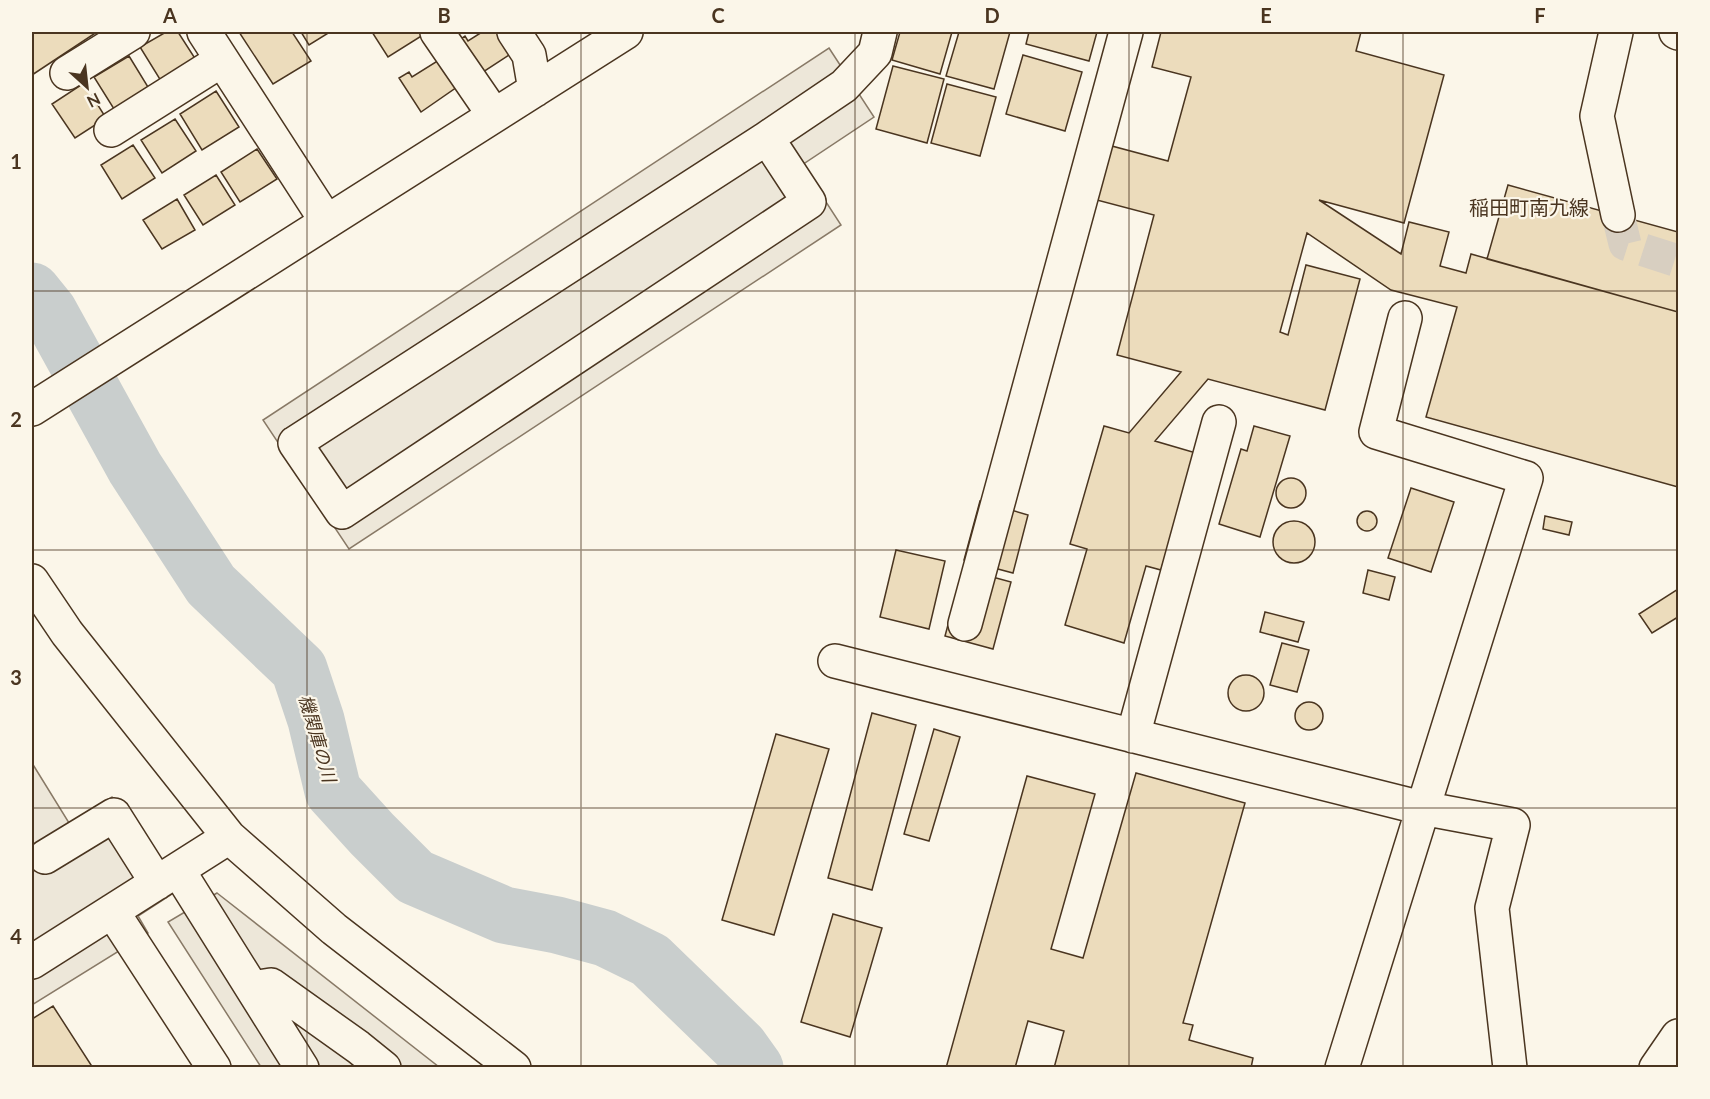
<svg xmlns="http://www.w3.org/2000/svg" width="1710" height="1099" font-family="Lato,'Noto Sans JP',sans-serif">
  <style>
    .parking { fill: #ede7d9; stroke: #887966; stroke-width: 1.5 }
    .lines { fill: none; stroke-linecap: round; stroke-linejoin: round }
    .river { stroke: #c9cecd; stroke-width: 57 }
    .building { fill: #ecdcbc; stroke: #4a3520; stroke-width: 1.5 }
    .minor-tunnel { stroke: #d8cfc1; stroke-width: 33; stroke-dasharray: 33 16; stroke-linecap: butt }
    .minor-casing { stroke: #4a3520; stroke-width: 36 }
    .minor { stroke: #fbf6e9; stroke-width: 33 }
    .grid { fill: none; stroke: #4a3520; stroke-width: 1.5; stroke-opacity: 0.55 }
    .labels { text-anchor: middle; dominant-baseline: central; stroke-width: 4.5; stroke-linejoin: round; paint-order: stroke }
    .water-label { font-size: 18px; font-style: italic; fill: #4a3520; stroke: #fbf6e9 }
    .quarter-label { font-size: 20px; fill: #4a3520; stroke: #fbf6e9 }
    .neatline { fill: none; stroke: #4a3520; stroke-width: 2 }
    .grid-label { font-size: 20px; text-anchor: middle; font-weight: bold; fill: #4a3520 }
  </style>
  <rect width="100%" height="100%" fill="#fbf6e9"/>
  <path class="parking" d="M829 48 874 117 802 165 841 225 349 549 263 420Z
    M32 763 69 823 112 797 172 894 138 916 148 933 32 1005Z
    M217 893 439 1067H261L168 922Z"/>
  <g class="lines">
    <path class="river" d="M32 291 49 312 135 468 211 585 299 669 316 720 333 791 372 834 415 877 504 915 557 925 605 938 650 960 740 1047 755 1068"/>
  </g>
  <path class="building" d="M32 32H97L32 75Z
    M166 32H178L196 60 161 81 140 47Z
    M239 32H292L311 61 273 84Z
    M301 32H330L309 45Z
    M372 32H421L423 35 388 57Z
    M482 32H498L512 53 477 76 455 43 465 36 468 41Z
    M900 32H952L940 74 892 60Z
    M959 32H1010L994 89 946 76Z
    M1029 32H1097L1089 61 1026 44Z
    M1161 32H1361L1356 51 1444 75 1404 223 1319 200 1401 254 1409 222 1449 232 1440 266 1466 273 1471 254 1678 312V487L1426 417 1457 307 1391 290 1307 233 1280 332 1288 335 1306 265 1360 279 1325 410 1208 379 1155 441 1196 453 1161 570 1146 566 1124 643 1065 625 1087 549 1070 544 1104 426 1129 433 1181 372 1117 355 1154 215 1093 199 1108 145 1168 161 1191 77 1152 67Z
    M1023 55 1082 72 1065 131 1006 114Z
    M129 56 148 87 114 109 94 77Z
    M439 60 457 87 421 112 399 78 409 72 412 77Z
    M893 66 944 79 927 143 876 129Z
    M84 83 106 118 75 138 52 104Z
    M947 84 996 97 980 156 931 143Z
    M216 91 239 127 202 150 180 114Z
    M175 119 196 151 162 173 141 140Z
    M133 145 155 178 122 199 101 165Z
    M257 149 277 179 240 202 221 172Z
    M216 175 235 205 203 225 184 195Z
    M1508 185 1678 232V312L1487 259Z
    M177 199 195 230 162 249 143 220Z
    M1254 426 1290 436 1260 537 1219 524 1241 449 1247 451Z
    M1276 493a15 15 0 1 1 30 0a15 15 0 1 1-30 0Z
    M1411 488 1454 502 1431 572 1388 558Z
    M980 501 1028 515 1013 573 964 560Z
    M1357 521a10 10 0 1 1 20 0a10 10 0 1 1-20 0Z
    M1545 516 1572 522 1569 535 1543 529Z
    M1273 542a21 21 0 1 1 42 0a21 21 0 1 1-42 0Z
    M896 550 945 561 929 629 880 617Z
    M963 569 1011 582 993 649 945 636Z
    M1368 570 1395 577 1389 600 1363 593Z
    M1678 589V617L1652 633 1639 614Z
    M1265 612 1304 622 1298 642 1260 632Z
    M1282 643 1309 650 1297 692 1270 685Z
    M1228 693a18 18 0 1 1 36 0a18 18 0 1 1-36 0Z
    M1295 716a14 14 0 1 1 28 0a14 14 0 1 1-28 0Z
    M872 713 916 725 872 890 828 878Z
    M934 729 960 737 929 841 904 834Z
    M776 734 829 749 774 935 722 920Z
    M1136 773 1245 803 1183 1023 1193 1025 1189 1040 1253 1058 1251 1068H1054L1064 1031 1028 1021 1015 1068H946L1027 776 1095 794 1051 949 1083 958Z
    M833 914 882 928 850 1037 801 1022Z
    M53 1006 93 1068H32V1019Z"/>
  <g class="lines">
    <path class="minor-tunnel" d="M1618 215 1625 244 1678 261"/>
    <defs>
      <path id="minor" d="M204 32 327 222
        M437 32 494 115
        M514 32 529 55 535 90
        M1616 32 1597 116 1618 215
        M1676 32 1678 33
        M67 73 133 32
        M111 130 222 60
        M767 138 809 202 342 512 295 443 767 138 844 86 875 53 880 32
        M32 409 626 32
        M32 581 67 633 229 837 334 929 514 1068
        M965 624 1126 32
        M835 661 1422 808 1513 825 1492 908 1510 1068
        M1133 736 1219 422
        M45 857 114 815 157 883
        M178 870 302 1068
        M112 911 214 1068
        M32 962 229 837
        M252 988 271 985 358 1047 384 1068
        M1342 1068 1526 478 1376 432 1405 318
        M1656 1068 1678 1036"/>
    </defs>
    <use href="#minor" class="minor-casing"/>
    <use href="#minor" class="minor"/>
  </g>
  <path class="grid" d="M307 32V1068M581 32V1068M855 32V1068M1129 32V1068M1403 32V1068M32 291H1678M32 550H1678M32 808H1678"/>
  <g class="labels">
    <g class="water-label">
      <text transform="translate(318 738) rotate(74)">機関庫の川</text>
    </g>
    <g class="quarter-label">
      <text x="1529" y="207">稲田町南九線</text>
    </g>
  </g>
  <rect width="1710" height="1099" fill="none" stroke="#fbf6e9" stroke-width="66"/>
  <g transform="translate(87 87) rotate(153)" stroke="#fbf6e9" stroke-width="4.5" paint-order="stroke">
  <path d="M0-4.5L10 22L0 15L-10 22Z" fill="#4a3520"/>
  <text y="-9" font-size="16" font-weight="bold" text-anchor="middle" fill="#4a3520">N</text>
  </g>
  <rect x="33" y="33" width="1644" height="1033" class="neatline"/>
  <g class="grid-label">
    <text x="170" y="23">A</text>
    <text x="444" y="23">B</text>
    <text x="718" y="23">C</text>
    <text x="992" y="23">D</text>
    <text x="1266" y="23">E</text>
    <text x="1540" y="23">F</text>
    <text x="16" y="169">1</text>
    <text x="16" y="427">2</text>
    <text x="16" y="685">3</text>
    <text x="16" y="944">4</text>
  </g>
</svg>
